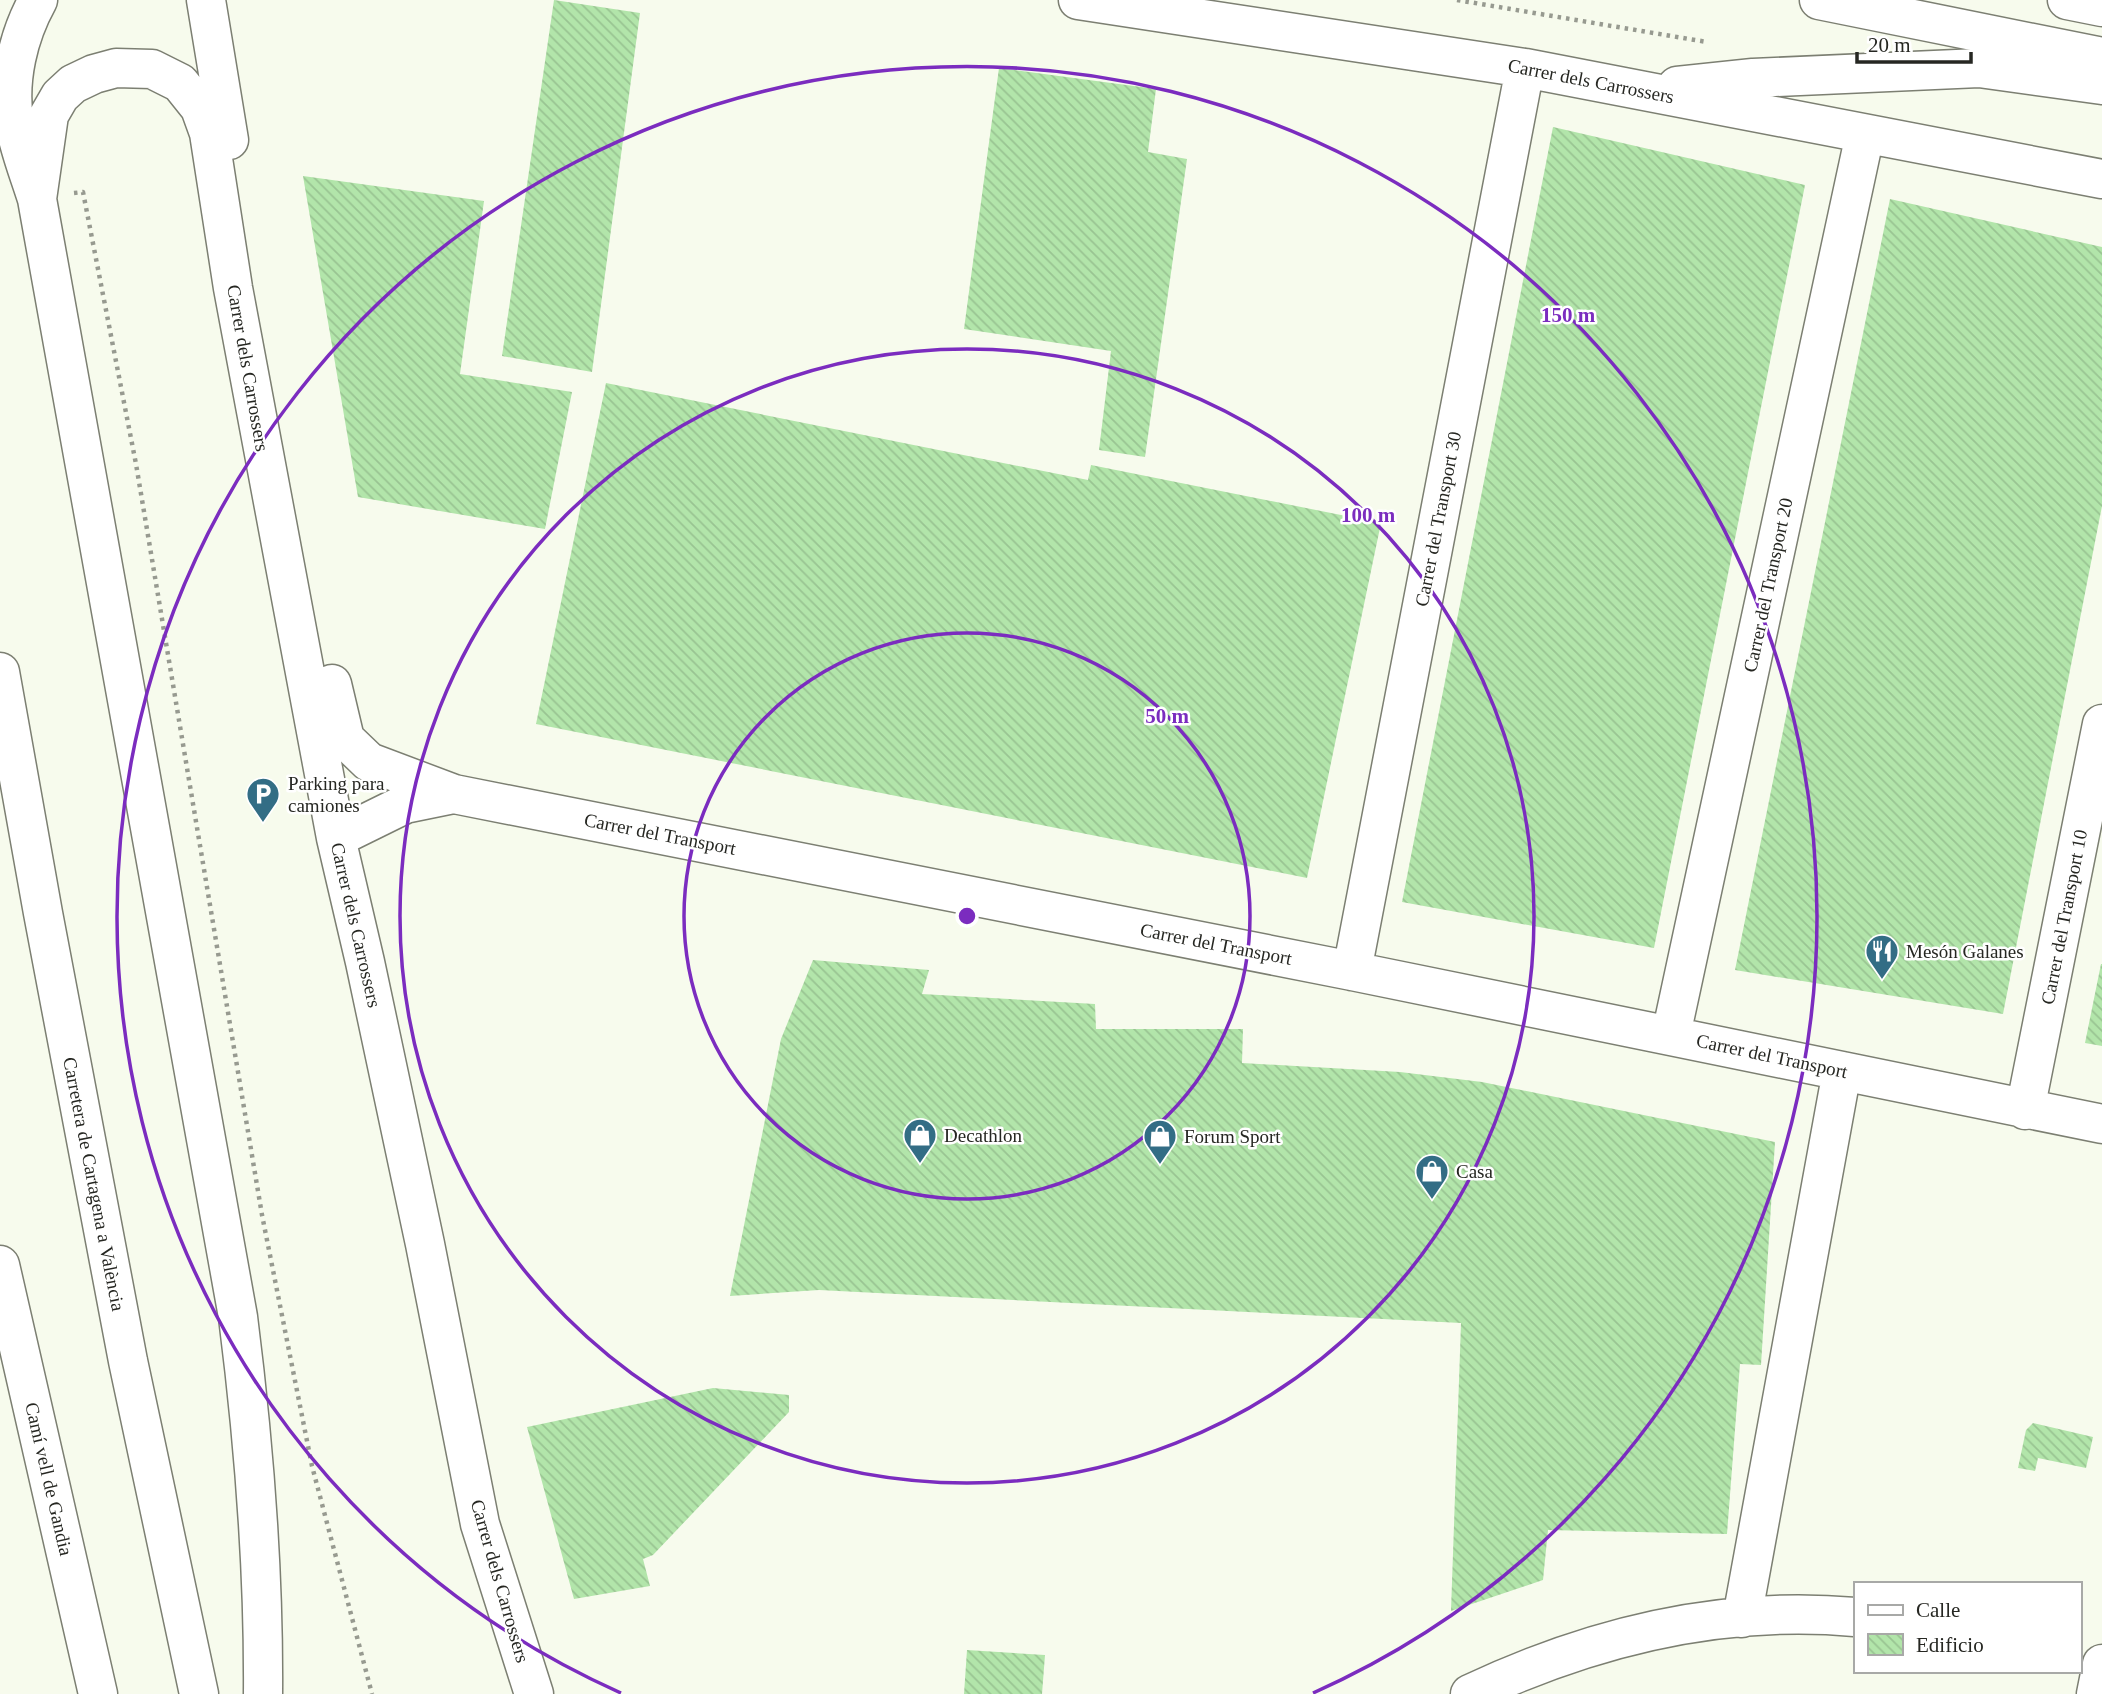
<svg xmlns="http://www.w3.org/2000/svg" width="2102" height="1694" font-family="Georgia,serif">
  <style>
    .building { fill: url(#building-back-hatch) }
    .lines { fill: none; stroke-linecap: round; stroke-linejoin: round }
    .minor-casing { stroke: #7c7f72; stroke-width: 41 }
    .major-casing { stroke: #7c7f72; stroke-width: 41 }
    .highway-casing { stroke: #7c7f72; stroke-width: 41 }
    .path { stroke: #979a90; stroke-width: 4.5; stroke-dasharray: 3.5 5; stroke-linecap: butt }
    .minor { stroke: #fff; stroke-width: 38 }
    .major { stroke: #fff; stroke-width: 38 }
    .highway { stroke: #fff; stroke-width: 38 }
    .ring { fill: none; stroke: #7b2cbf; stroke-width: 3.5 }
    .labels { text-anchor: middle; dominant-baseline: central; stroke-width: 5; stroke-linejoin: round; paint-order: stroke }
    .street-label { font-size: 19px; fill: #262722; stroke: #fff }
    .poi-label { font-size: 19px; fill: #262722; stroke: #fff; text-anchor: start }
    .centre { fill: #7b2cbf; stroke: #fff; stroke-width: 3.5 }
    .ring-label { font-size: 21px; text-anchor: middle; font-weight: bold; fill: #7b2cbf; stroke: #fff; stroke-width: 5; stroke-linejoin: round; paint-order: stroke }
  </style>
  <defs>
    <pattern id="building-back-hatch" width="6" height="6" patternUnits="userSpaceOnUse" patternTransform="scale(1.75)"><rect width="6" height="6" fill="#b2e5aa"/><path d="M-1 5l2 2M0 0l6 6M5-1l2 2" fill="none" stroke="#99c492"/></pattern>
  </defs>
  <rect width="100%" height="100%" fill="#f7fbed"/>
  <path class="building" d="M554 0 640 13 592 372 502 356Z
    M999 68 1156 89 1148 152 1187 159 1145 457 1099 450 1111 351 964 329Z
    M1553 127 1805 185 1654 948 1402 902Z
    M303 176 484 201 460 374 572 392 545 529 358 497Z
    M1890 199 2102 247V506L2003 1014 1735 970Z
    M606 383 1088 480 1091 465 1381 523 1307 878 536 724Z
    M813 960 929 970 922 994 1095 1004 1096 1029H1243L1242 1063 1400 1072 1482 1082 1775 1142 1761 1365 1740 1364 1727 1534 1548 1530 1543 1580 1451 1611 1461 1323 819 1290 730 1296 781 1039Z
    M2101 964H2102V1046L2085 1043Z
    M713 1388 789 1395V1412L653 1555 643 1559 650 1586 574 1599 527 1427Z
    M2033 1423 2093 1437 2086 1468 2038 1458 2035 1471 2018 1468 2026 1430Z
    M967 1650 1045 1655 1042 1694H964Z"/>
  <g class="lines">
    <defs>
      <path id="minor" d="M38 0C18 36 8 80 14 120 18 147 29 173 37 199L238 1317C254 1443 264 1567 263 1694
        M206 0 229 140
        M1078 0 1525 68 2102 179
        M2067 0 2102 7
        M1677 86 1753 78 1979 68 2102 85
        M37 199 49 115 60 96 73 84 94 74 116 68 152 69 180 83 200 108 209 133 233 288 336 838 365 962 425 1244 480 1524 534 1694
        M332 684 345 739 369 762 454 794
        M336 838 405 804 454 794 1352 971 2102 1124
        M1352 971 1525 68
        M1671 1035 1865 134
        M2025 1110 2102 724
        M0 1265 98 1694
        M1742 1618 1842 1071
        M1470 1694C1591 1637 1721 1605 1855 1617
        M2096 1694 2102 1664"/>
      <path id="major" d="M1819 0 2102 57"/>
      <path id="highway" d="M0 672 43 913 128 1361 199 1694"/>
    </defs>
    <use href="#minor" class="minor-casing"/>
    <use href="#major" class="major-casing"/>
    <use href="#highway" class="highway-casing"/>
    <path class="path" d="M1457 0 1707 42
      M74 193 83 192 136 464 262 1215 312 1466 372 1694"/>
    <use href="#minor" class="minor"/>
    <use href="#major" class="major"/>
    <use href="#highway" class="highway"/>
  </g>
  <g class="ring">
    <circle cx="967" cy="916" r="283"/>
    <circle cx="967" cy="916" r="567"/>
    <path d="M621 1693A850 850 0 1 1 1313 1693"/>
  </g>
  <defs>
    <symbol id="parking-pin" viewBox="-11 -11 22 30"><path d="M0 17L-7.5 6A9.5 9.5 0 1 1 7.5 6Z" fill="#336d85" stroke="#fff"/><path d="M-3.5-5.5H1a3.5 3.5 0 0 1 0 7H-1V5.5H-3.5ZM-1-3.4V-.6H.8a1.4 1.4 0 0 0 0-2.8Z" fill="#fff"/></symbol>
    <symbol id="restaurant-pin" viewBox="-11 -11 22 30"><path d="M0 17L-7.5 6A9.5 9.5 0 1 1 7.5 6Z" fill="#336d85" stroke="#fff"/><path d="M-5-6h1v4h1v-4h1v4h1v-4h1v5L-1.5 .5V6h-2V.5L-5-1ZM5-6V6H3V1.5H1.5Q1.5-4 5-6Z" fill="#fff"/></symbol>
    <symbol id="shop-pin" viewBox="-11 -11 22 30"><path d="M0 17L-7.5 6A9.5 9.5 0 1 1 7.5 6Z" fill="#336d85" stroke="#fff"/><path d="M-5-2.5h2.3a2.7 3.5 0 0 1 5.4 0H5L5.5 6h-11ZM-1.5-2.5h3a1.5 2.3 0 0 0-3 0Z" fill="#fff"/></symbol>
  </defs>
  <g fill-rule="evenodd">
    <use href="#parking-pin" x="244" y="775" width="38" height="52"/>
    <use href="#restaurant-pin" x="1863" y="932" width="38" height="52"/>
    <use href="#shop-pin" x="901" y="1116" width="38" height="52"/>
    <use href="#shop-pin" x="1141" y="1117" width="38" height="52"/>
    <use href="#shop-pin" x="1413" y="1152" width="38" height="52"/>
  </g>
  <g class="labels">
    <g class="street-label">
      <text transform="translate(1591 81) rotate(11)">Carrer dels Carrossers</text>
      <text transform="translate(248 368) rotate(80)">Carrer dels Carrossers</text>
      <text transform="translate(1438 519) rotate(-79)">Carrer del Transport 30</text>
      <text transform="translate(1768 585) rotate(-78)">Carrer del Transport 20</text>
      <text transform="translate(660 834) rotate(11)">Carrer del Transport</text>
      <text transform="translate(2064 917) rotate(-79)">Carrer del Transport 10</text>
      <text transform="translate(356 925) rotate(77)">Carrer dels Carrossers</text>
      <text transform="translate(1216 944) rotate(11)">Carrer del Transport</text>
      <text transform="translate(1772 1056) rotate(12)">Carrer del Transport</text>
      <text transform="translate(94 1184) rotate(79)">Carretera de Cartagena a València</text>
      <text transform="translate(49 1479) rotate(77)">Camí vell de Gandia</text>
      <text transform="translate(500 1581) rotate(74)">Carrer dels Carrossers</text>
    </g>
    <g class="poi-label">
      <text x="288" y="783">Parking para<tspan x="288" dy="22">camiones</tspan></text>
      <text x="1906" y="951">Mesón Galanes</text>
      <text x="944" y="1135">Decathlon</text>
      <text x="1184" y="1136">Forum Sport</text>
      <text x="1456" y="1171">Casa</text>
    </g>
  </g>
  <circle cx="967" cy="916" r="10" class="centre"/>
  <g class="ring-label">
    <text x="1568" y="322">150 m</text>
    <text x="1368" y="522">100 m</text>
    <text x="1167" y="723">50 m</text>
  </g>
  <rect x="1854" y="1582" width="228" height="91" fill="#ffffff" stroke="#a8a9a7" stroke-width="2"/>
  <rect x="1868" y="1605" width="35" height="10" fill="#ffffff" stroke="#a8a9a7" stroke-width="2"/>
  <text x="1916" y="1617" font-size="21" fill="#262722">Calle</text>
  <rect x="1868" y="1634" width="35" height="21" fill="url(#building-back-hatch)" stroke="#a8a9a7" stroke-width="2"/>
  <text x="1916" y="1652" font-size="21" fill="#262722">Edificio</text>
  <path d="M1857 52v10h114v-10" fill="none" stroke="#262722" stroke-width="3.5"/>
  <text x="1868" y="52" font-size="21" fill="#262722" stroke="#ffffff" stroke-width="5" paint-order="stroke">20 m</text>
</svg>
